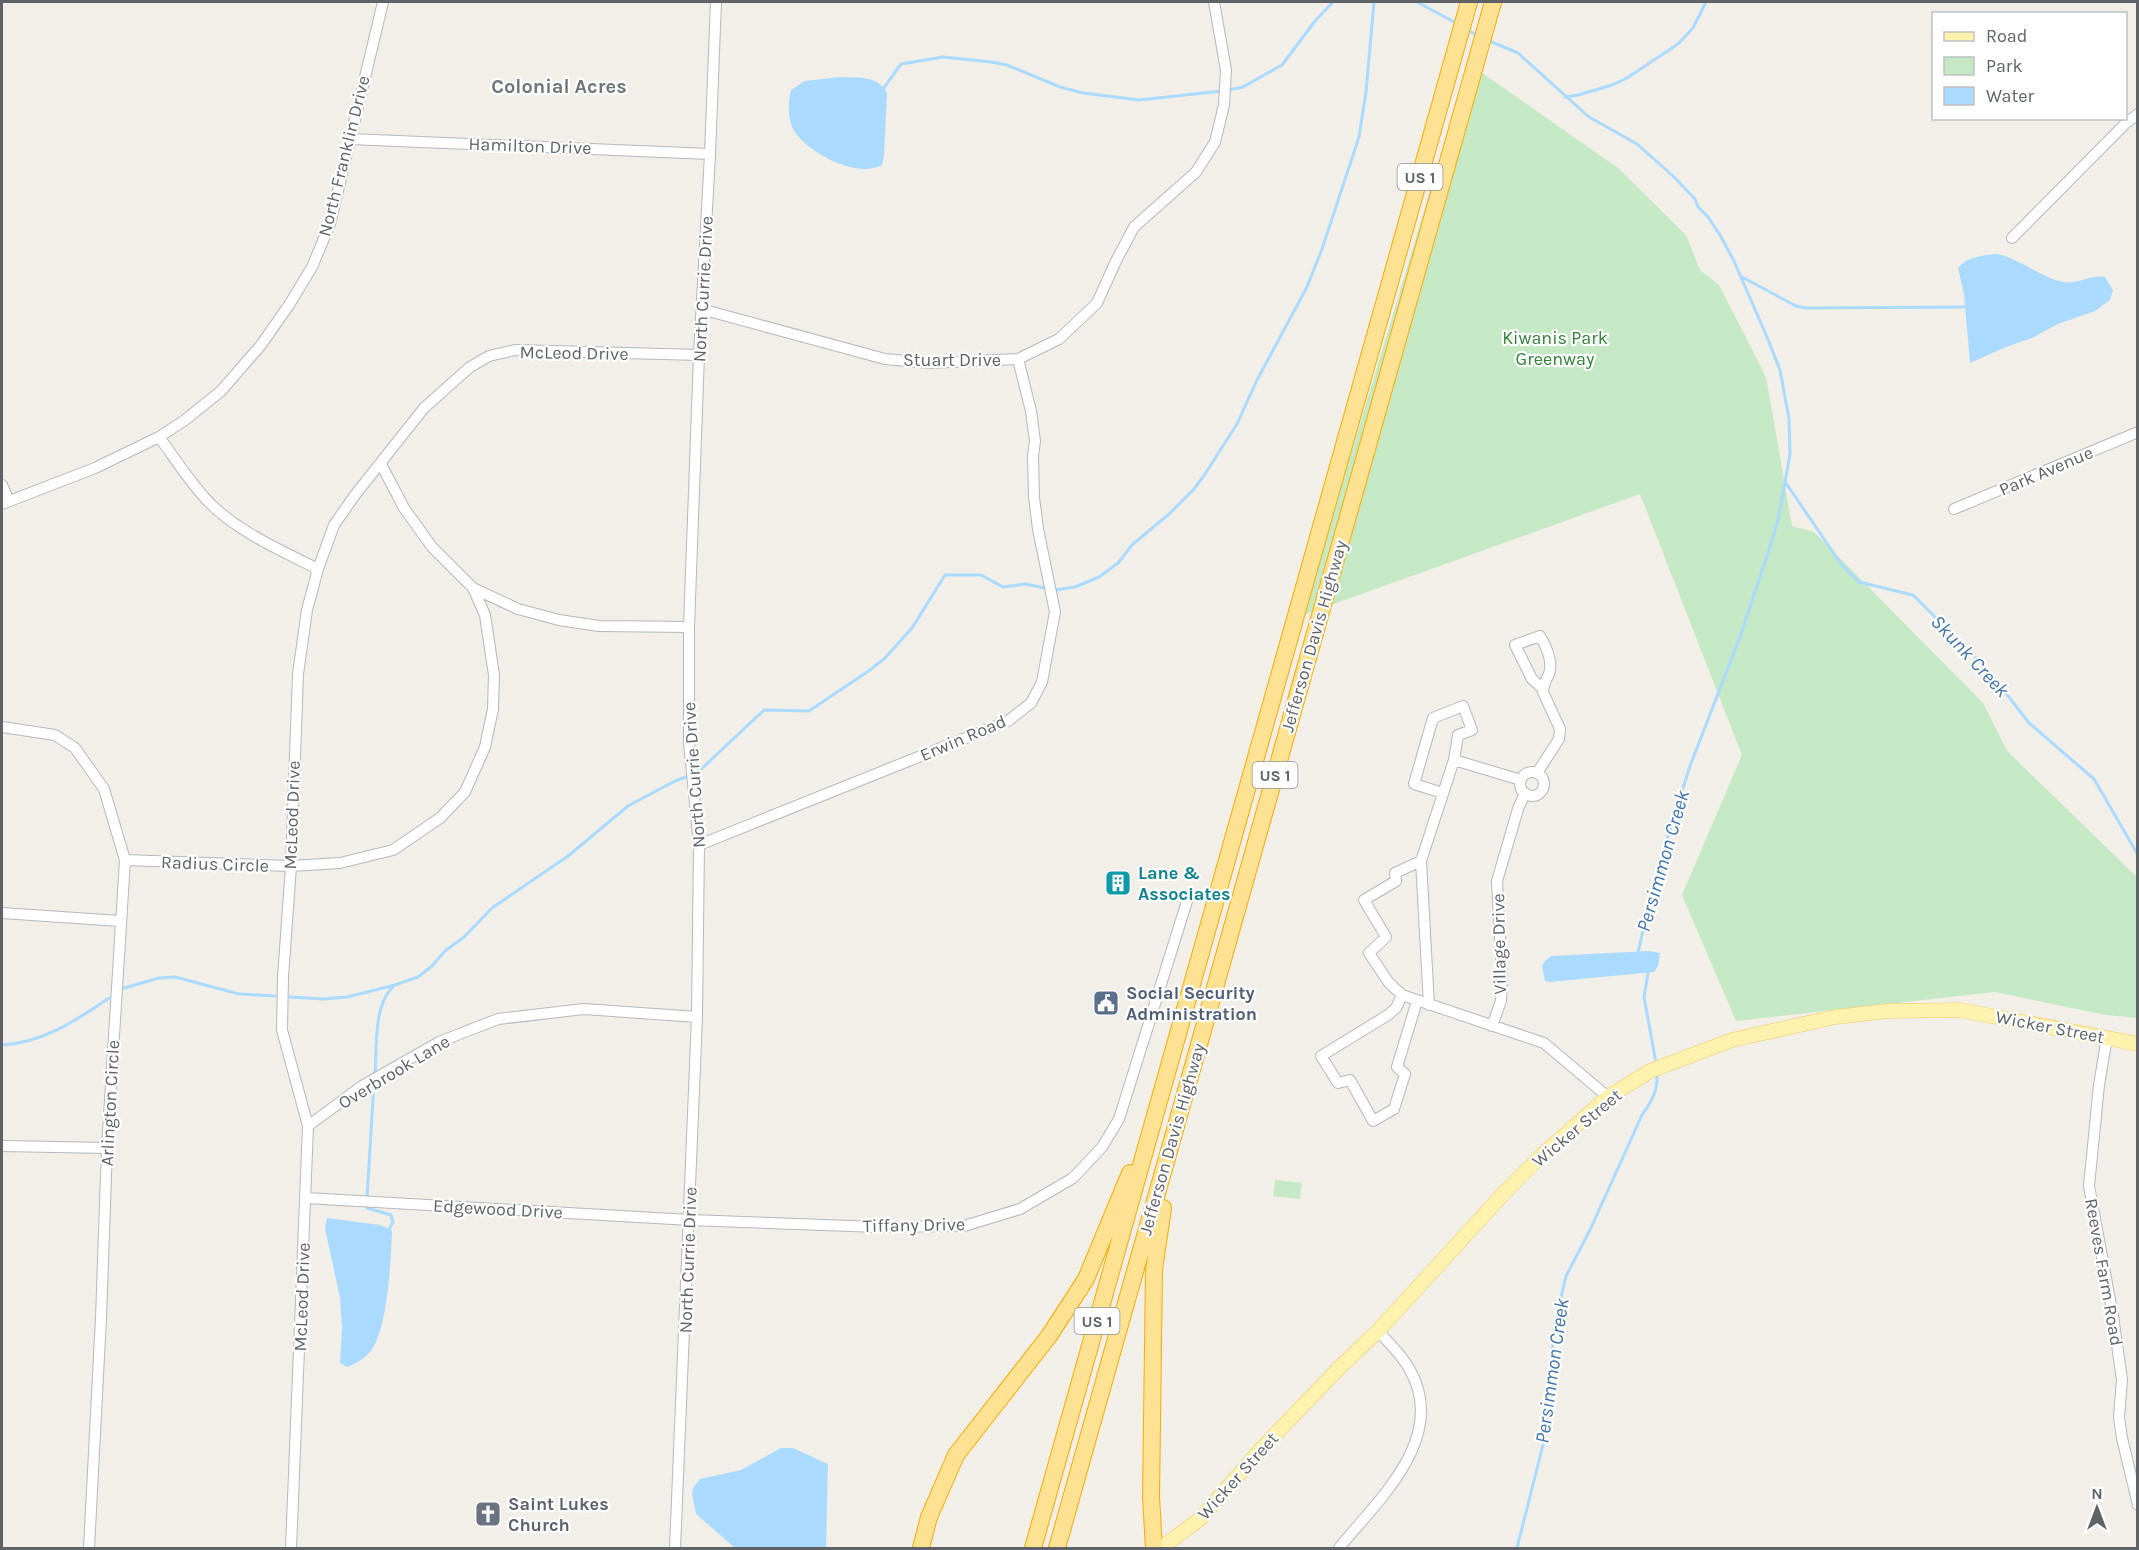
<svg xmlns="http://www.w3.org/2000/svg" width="2139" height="1550" font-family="Karla,sans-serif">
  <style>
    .green { fill: #c5e8c5 }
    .water { fill: #aadaff }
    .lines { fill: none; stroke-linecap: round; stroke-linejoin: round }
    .stream { stroke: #aadaff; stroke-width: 3 }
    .minor-casing { stroke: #b5b8bc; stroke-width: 12 }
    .major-casing { stroke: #f2c960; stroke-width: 15 }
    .highway-casing { stroke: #f9ab00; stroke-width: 18 }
    .minor { stroke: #fff; stroke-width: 10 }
    .major { stroke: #fff2af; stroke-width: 14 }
    .highway { stroke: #fde293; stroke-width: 16 }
    .labels { text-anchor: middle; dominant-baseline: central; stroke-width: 4.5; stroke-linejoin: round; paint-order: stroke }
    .shield { fill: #fff; stroke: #8f9295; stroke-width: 1.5 }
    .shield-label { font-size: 16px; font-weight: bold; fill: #5f6368 }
    .street-label { font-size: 18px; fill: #5f6368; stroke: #fff }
    .park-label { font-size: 18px; fill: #348238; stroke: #fff }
    .culture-label { font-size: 18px; font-weight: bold; fill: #0d838f; stroke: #fff; text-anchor: start }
    .service-label { font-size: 18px; font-weight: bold; fill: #4e5e75; stroke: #fff; text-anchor: start }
    .worship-label { font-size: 18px; font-weight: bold; fill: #5b616d; stroke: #fff; text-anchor: start }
    .neighbourhood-label { font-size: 20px; font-weight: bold; fill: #70757a; stroke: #fff }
    .water-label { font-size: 20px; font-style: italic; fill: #4174aa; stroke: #fff }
  </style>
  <rect width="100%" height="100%" fill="#f1efe8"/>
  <path class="green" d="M1468 63 1618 168 1686 235 1700 270 1719 285 1766 377 1792 526 1814 532 1983 703 2007 751 2137 877V1018L2106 1015 1995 992 1736 1021 1682 895 1742 755 1640 494 1303 615C1357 431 1414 247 1468 63Z
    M1275 1180 1302 1183 1300 1199 1273 1196Z"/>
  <path class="water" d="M840 77C857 78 878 75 887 93L884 156 882 165C857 179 809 153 795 132 787 121 788 102 791 90L805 81Z
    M1997 254C2021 259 2039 277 2063 282 2077 285 2090 274 2105 277L2113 290 2110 300 2095 311 2058 324 2032 338 2006 347 1970 363 1964 294 1958 268C1967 257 1983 255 1997 254Z
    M1649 951 1660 953 1658 966 1654 972 1549 982 1545 981 1542 966 1545 961 1551 956Z
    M327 1218 380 1225 392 1230C391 1258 388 1331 370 1352 364 1359 355 1364 347 1367L340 1363 342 1327 340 1298 325 1228Z
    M781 1448H793L828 1464 826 1548H735L696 1514 692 1494 693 1488 700 1479 741 1470Z"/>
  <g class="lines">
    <path class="stream" d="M1417 2 1458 24
      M1466 29 1478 36
      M1487 40 1518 53 1589 117 1637 144 1673 176 1695 199 1698 207 1708 217 1720 235 1733 259 1767 337 1780 370 1789 419 1790 454 1779 516 1771 544 1740 637 1690 766 1676 810 1651 893 1638 953
      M883 89 901 64 943 57 991 62 1007 65 1060 87 1083 93 1139 100 1222 91
      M1228 90 1243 87 1282 65 1315 21 1333 2
      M1565 97 1578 95 1612 85 1627 78 1678 44 1693 28 1706 2
      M1742 277 1796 306 1805 308 1968 307
      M1786 483 1841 564 1859 582 1913 595 1988 670 2029 723 2094 779 2138 855
      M1646 970 1648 973 1644 997 1656 1063
      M124 988 159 978 175 977 239 994 275 996
      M290 997 323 999 347 997 395 985 418 977 432 966 445 951 464 937 492 908 568 856 628 806 675 781 697 773 764 710 809 711 870 670 885 658 912 628 945 575H981L1003 587 1025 584 1055 590 1075 587 1099 577 1118 563 1132 545 1169 514 1194 489 1205 474 1237 424 1257 380 1307 287 1322 249 1359 137 1366 92 1374 2
      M2 1045C43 1043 75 1021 109 998
      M375 1075C377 1050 373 1005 393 987
      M367 1198 374 1082
      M367 1205V1208L391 1215 393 1222 389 1229
      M1517 1548 1547 1429 1554 1328 1566 1276 1590 1230 1642 1115C1652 1101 1658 1091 1657 1073"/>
    <defs>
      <path id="minor" d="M350 139 710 154
        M2012 238 2126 123 2138 114
        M701 309 885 359 930 363 1018 359 1059 339 1097 303 1115 263 1134 227 1196 172 1215 142 1224 105 1226 70 1214 2
        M159 437C174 457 187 478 204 497 232 529 280 550 318 569
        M381 464 404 508 432 547 473 588 518 609 559 620 599 626 689 627
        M2 485 9 501
        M2 504 95 468 159 437 185 420 221 391 261 345 289 305 312 267 330 224 383 2
        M1954 509 2138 432
        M2 727 55 735 75 748 104 789 125 860 107 1148 101 1318 89 1548
        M1454 760 1521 780
        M1520 784a12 12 0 1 1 24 0a12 12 0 1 1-24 0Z
        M1537 773 1559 739 1560 729 1543 692C1543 685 1546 680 1549 674 1553 662 1546 646 1540 636L1515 645 1532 679 1542 688
        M699 845 1008 721 1031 703 1042 682 1055 612 1038 529 1034 497 1033 456 1035 441 1031 411 1018 359
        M125 860 291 866 340 863 393 850 440 818 465 792 485 747 493 709 494 675 485 615 473 588
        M1421 861 1395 873 1396 881 1364 900 1386 937 1369 953 1389 983 1402 995 1544 1043 1608 1097
        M2 913 120 921
        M1402 995 1396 1008 1388 1015 1321 1056 1338 1083 1350 1080 1373 1121 1394 1109 1405 1074 1397 1067 1417 1001
        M1429 1005 1421 861 1454 760 1458 735 1472 730 1463 706 1433 718 1414 784 1443 793
        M1492 1026 1501 1001 1502 976 1497 881 1518 809 1525 793
        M2107 1037 2099 1085 2089 1186 2113 1316 2122 1380 2119 1417 2122 1438 2138 1505
        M308 1126 362 1086 439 1042 498 1019 584 1009 697 1017
        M2 1146 107 1148
        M306 1198 690 1220 878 1227 964 1226 1020 1209 1073 1178 1102 1147 1119 1119 1188 898
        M291 1548 308 1126 282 1030 283 977 291 866 298 674 307 610 318 569 334 525 355 495 424 408 470 367 489 356 515 350 699 355
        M675 1548 697 1017 699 845 689 742V627L699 355 710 154 716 2
        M1339 1548C1379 1499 1448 1438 1410 1370 1402 1355 1389 1343 1378 1331"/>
      <path id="major" d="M1161 1548 1200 1519 1263 1447 1342 1365 1378 1331 1505 1192 1542 1155 1608 1097 1650 1071 1732 1040 1835 1017 1887 1011 1960 1010 2138 1044"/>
      <path id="highway" d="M921 1548 929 1517 956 1455 1049 1336 1086 1279 1130 1173
        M1033 1548 1469 2
        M1057 1548 1493 2
        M1154 1548 1151 1497 1154 1270 1163 1208"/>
    </defs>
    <use href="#minor" class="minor-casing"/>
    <use href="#major" class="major-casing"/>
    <use href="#highway" class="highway-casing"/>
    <use href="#minor" class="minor"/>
    <use href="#major" class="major"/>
    <use href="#highway" class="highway"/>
  </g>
  <defs>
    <symbol id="building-square" viewBox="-11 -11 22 22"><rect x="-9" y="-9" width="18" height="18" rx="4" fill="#0f9aa8" stroke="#fff"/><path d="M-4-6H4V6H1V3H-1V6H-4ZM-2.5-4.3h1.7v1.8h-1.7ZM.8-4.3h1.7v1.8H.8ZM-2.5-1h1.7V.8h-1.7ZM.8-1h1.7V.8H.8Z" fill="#fff"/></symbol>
    <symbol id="civic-square" viewBox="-11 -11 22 22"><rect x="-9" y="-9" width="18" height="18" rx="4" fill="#5c6f8a" stroke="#fff"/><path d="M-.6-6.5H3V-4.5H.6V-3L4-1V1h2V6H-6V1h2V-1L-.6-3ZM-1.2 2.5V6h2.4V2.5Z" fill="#fff"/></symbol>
    <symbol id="church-square" viewBox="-11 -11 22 22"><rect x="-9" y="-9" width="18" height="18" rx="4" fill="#6b7280" stroke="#fff"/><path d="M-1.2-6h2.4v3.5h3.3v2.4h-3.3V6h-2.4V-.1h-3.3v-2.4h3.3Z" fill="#fff"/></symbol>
  </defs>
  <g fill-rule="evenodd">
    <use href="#building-square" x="1103" y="868" width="30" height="30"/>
    <use href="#civic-square" x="1091" y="988" width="30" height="30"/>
    <use href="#church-square" x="473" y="1499" width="30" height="30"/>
  </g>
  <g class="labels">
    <g class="shield">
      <rect x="1397.5" y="164" width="45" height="26" rx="4.5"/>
      <rect x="1252.5" y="762" width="45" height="26" rx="4.5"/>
      <rect x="1074.5" y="1308" width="45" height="26" rx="4.5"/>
    </g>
    <g class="shield-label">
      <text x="1420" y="177">US 1</text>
      <text x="1275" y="775">US 1</text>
      <text x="1097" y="1321">US 1</text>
    </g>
    <g class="street-label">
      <text transform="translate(530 146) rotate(2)">Hamilton Drive</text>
      <text transform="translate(344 156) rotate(-76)">North Franklin Drive</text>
      <text transform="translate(703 289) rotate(-87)">North Currie Drive</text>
      <text transform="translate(574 353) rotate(1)">McLeod Drive</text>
      <text x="952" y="360">Stuart Drive</text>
      <text transform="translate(2046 471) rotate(-23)">Park Avenue</text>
      <text transform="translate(1314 636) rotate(-74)">Jefferson Davis Highway</text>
      <text transform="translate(963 738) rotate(-23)">Erwin Road</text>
      <text transform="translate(694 775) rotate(-94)">North Currie Drive</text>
      <text transform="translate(292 815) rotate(-88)">McLeod Drive</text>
      <text transform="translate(215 864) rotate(2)">Radius Circle</text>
      <text transform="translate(1499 944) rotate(-91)">Village Drive</text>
      <text transform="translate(2050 1027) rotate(11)">Wicker Street</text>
      <text transform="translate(394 1072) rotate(-31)">Overbrook Lane</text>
      <text transform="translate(110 1103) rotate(-87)">Arlington Circle</text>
      <text transform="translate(1577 1128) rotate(-40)">Wicker Street</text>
      <text transform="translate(1172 1139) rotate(-74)">Jefferson Davis Highway</text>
      <text transform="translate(498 1209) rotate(3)">Edgewood Drive</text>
      <text transform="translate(914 1225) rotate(-1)">Tiffany Drive</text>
      <text transform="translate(688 1260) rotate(-88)">North Currie Drive</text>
      <text transform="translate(2104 1272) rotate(80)">Reeves Farm Road</text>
      <text transform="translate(302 1297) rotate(-88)">McLeod Drive</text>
      <text transform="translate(1238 1476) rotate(-48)">Wicker Street</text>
    </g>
    <g class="park-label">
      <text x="1555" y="338">Kiwanis Park<tspan x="1555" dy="21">Greenway</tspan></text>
    </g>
    <g class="culture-label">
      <text x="1138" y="873">Lane &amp;<tspan x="1138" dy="21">Associates</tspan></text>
    </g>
    <g class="service-label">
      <text x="1126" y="993">Social Security<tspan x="1126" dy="21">Administration</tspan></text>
    </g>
    <g class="worship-label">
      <text x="508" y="1504">Saint Lukes<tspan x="508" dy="21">Church</tspan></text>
    </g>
    <g class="neighbourhood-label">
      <text x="559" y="86">Colonial Acres</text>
    </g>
    <g class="water-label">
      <text transform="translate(1970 656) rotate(47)">Skunk Creek</text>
      <text transform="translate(1663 861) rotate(-74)">Persimmon Creek</text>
      <text transform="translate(1552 1371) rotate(-82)">Persimmon Creek</text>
    </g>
  </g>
  <rect width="2139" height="1550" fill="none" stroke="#5f6368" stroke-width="6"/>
  <rect x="1932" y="12" width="195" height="108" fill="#ffffff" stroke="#bfc1c3" stroke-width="1.5"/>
  <rect x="1944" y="32" width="30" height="9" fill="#fff2af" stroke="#bfc1c3" stroke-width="1.5"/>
  <text x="1986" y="42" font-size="18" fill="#5f6368">Road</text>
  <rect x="1944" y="57" width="30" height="18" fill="#c5e8c5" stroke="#bfc1c3" stroke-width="1.5"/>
  <text x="1986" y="72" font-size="18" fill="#5f6368">Park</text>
  <rect x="1944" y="87" width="30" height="18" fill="#aadaff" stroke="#bfc1c3" stroke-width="1.5"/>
  <text x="1986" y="102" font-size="18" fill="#5f6368">Water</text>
  <g transform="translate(2097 1508)" stroke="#ffffff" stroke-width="4.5" paint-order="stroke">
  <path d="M0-4.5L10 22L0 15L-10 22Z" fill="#5f6368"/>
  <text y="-9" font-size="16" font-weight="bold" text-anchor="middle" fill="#5f6368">N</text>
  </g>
</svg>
